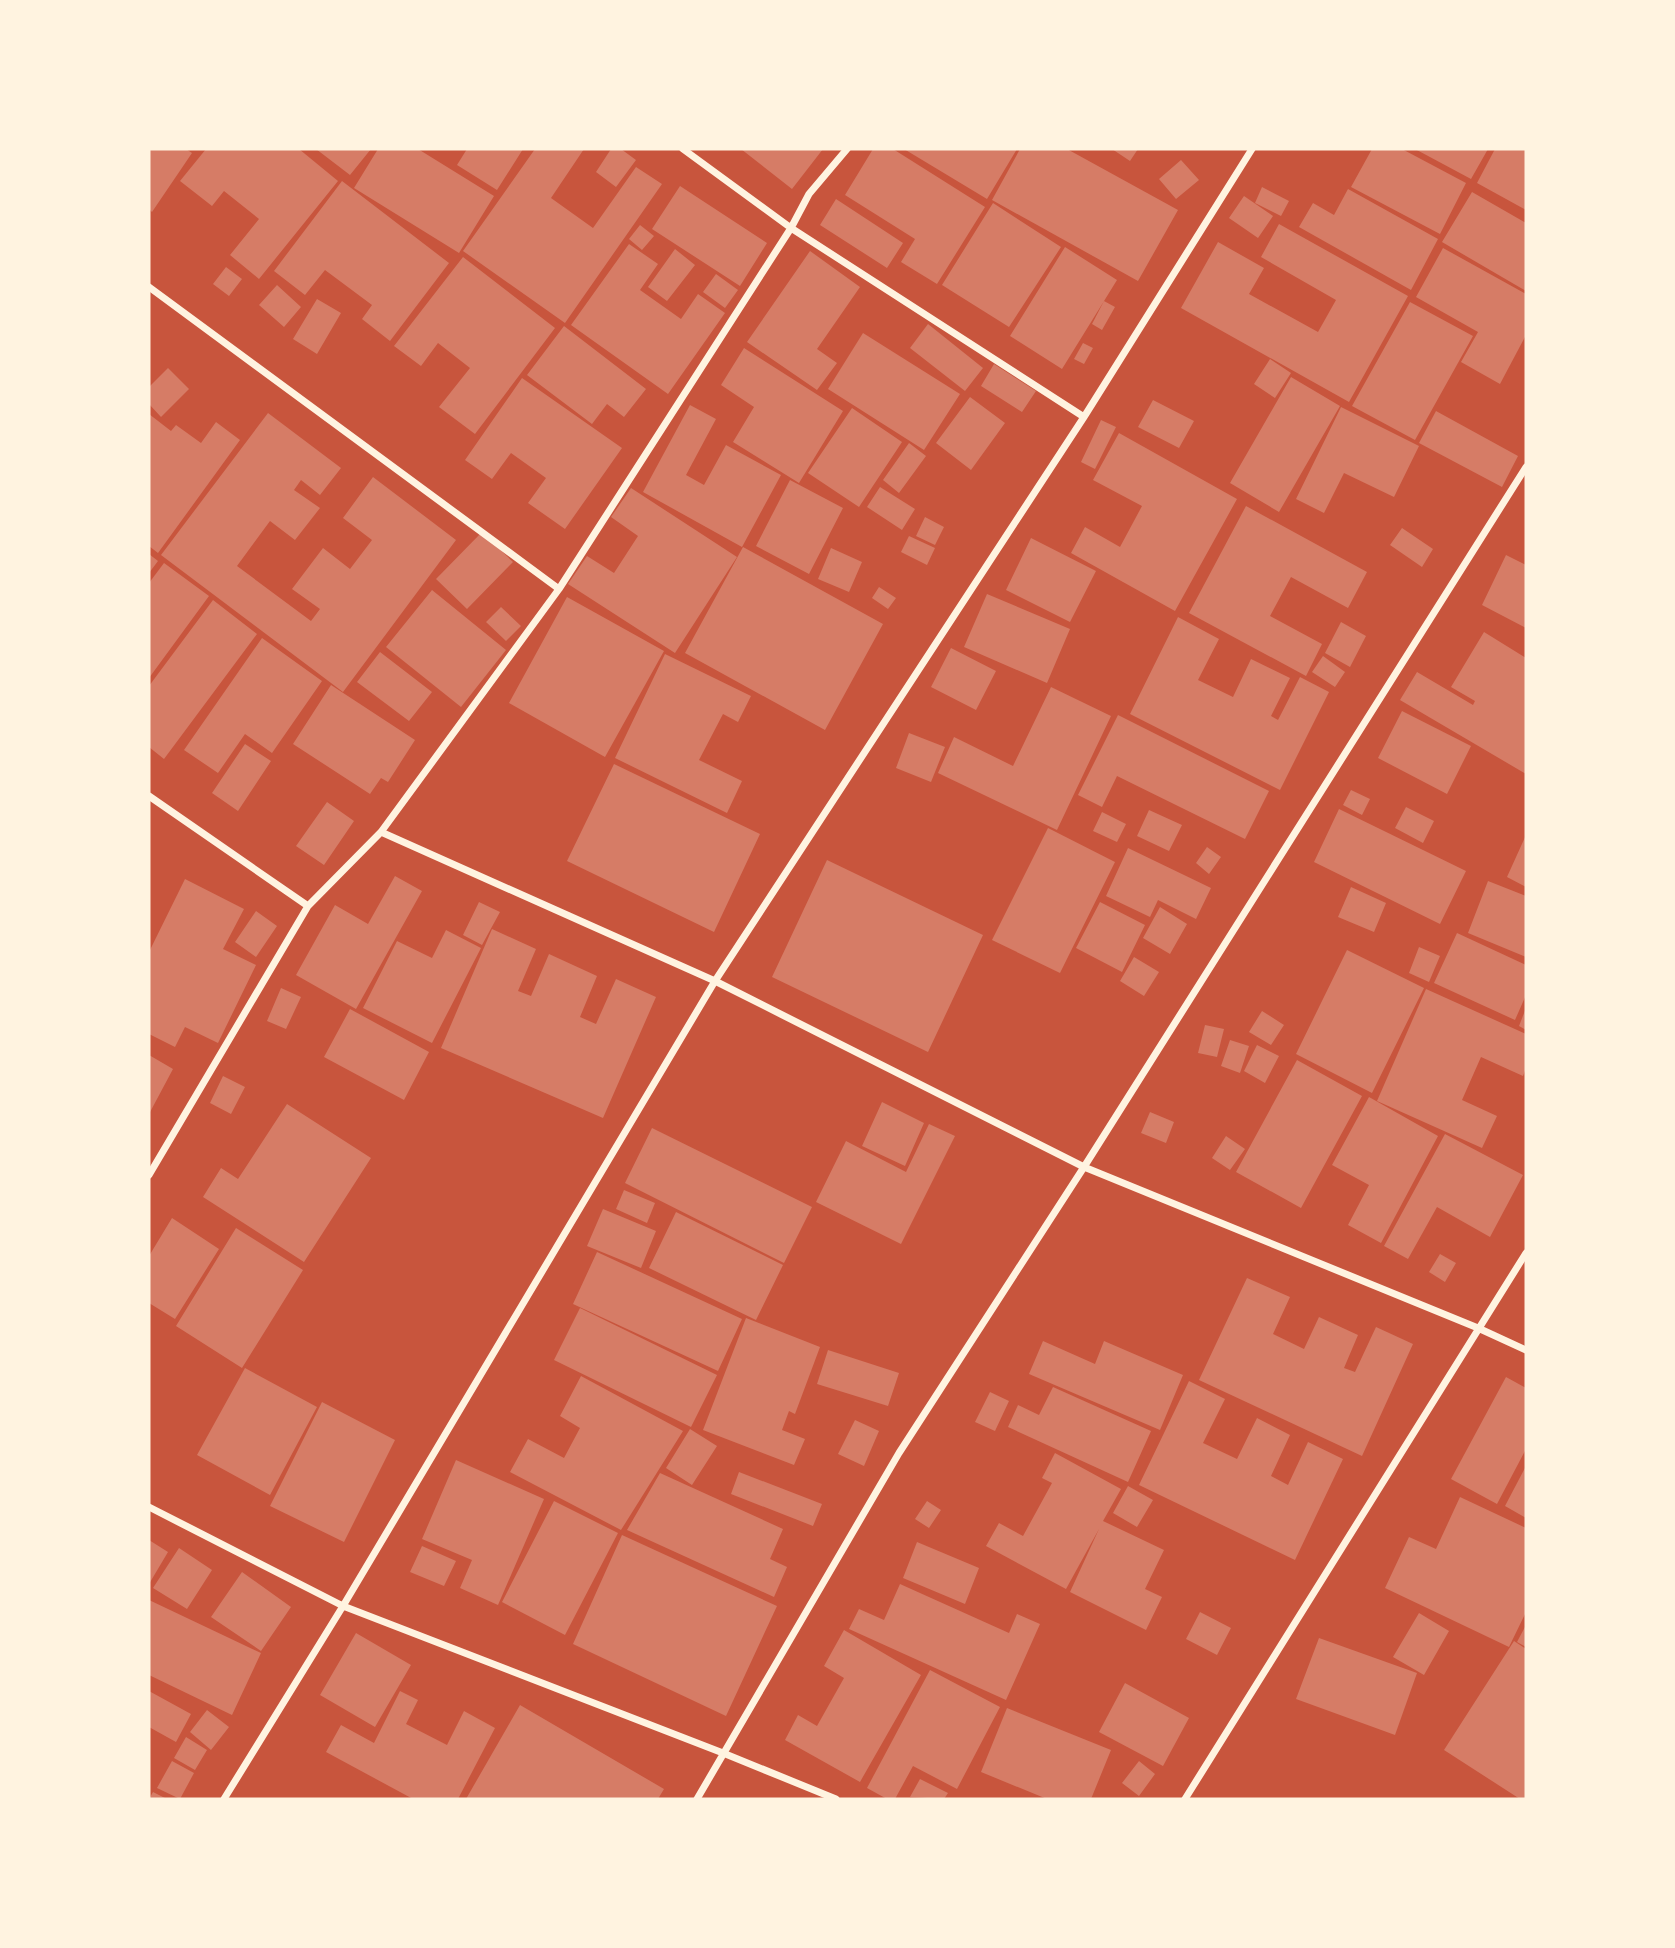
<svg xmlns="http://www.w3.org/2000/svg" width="1675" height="1948" font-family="'Roboto Condensed',sans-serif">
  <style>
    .building { fill: #d67c66 }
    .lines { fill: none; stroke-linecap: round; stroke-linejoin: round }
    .minor { stroke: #fff3e0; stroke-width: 7 }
  </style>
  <rect width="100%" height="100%" fill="#c8553d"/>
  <path class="building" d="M149 149H186L192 153 152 212 149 209Z
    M206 149H299L338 181 259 279 230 255 259 219 224 191 212 206 180 181Z
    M316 149H371L350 175Z
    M378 149H418L494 196 459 253 354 188Z
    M467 149H523L497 190 457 165Z
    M535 149H584L551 198 593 228 636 167 662 184 565 323 463 251Z
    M611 149H621L636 160 616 187 596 172Z
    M741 149H823L792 189Z
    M873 149H893L985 207 937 284 901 262 915 239 845 195Z
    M904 149H1017L987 199Z
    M1020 149H1067L1178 210 1138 281 992 200Z
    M1112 149H1138L1130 161Z
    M1372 149H1402L1466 183 1440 234 1351 187Z
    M1415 149H1488L1471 179Z
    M1495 149H1526V210L1477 183Z
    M1181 160 1199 180 1176 199 1159 179Z
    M342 181 449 263 390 341 362 319 372 305 325 270 305 295 274 271Z
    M680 186 767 243 740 286 652 229Z
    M1262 187 1289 201 1281 216 1255 203Z
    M1348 189 1438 239 1411 290 1299 227 1313 203 1334 215Z
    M1472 192 1526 223V291L1442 242Z
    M1244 196 1273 216 1258 238 1229 218Z
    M836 199 903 243 887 268 820 225Z
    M993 203 1061 247 1009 327 942 285Z
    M1279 224 1408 296 1349 402 1181 308 1218 242 1264 268 1249 294 1318 332 1336 300 1261 257Z
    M640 225 654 236 642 250 629 239Z
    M629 244 658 264 640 290 681 319 698 294 725 313 668 394 571 325Z
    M1065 247 1117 280 1062 369 1010 336Z
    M1443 248 1526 294V335L1500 384 1461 362 1478 332 1416 297Z
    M675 249 695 265 667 301 648 287Z
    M810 251 860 287 817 349 837 363 817 390 747 342Z
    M463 257 555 328 475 434 439 407 470 368 438 343 421 366 394 346Z
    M226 267 242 279 229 296 213 284Z
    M716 274 738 290 725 308 703 292Z
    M277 285 301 307 284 327 259 305Z
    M317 299 341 313 317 354 293 339Z
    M1104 301 1115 307 1102 330 1092 324Z
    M1410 302 1473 336 1415 440 1352 406Z
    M928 324 983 368 965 391 910 348Z
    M564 326 646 389 624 417 607 404 592 424 527 375Z
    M863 333 960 394 924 450 828 389Z
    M1083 343 1093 348 1084 364 1074 359Z
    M744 348 843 411 799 483 733 442 754 407 721 385Z
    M1270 359 1291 373 1275 398 1254 384Z
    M994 364 1036 391 1022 412 981 386Z
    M168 368 189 389 161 417 149 404V387Z
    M1291 377 1340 406 1279 512 1230 483Z
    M522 378 622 448 565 529 528 503 546 478 511 453 492 479 465 460Z
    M970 397 1005 423 971 470 936 443Z
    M1153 400 1194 421 1179 448 1138 427Z
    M690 405 716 419 686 475 704 485 726 445 781 475 742 547 643 492Z
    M1341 407 1419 446 1394 497 1344 473 1324 513 1296 499Z
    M852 408 902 442 859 507 808 473Z
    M1436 411 1518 456 1502 487 1419 443Z
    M268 413 341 468 320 495 301 480 294 490 320 508 295 540 270 521 237 566 311 621 320 609 292 589 323 548 350 569 372 540 343 518 373 477 456 540 343 692 161 555Z
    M149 414 171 431 176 425 201 443 216 422 240 440 158 553 149 546Z
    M1101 420 1116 427 1095 469 1081 462Z
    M1119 433 1237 499 1175 611 1071 553 1085 527 1120 547 1142 506 1093 480Z
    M909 443 926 456 899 493 883 480Z
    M790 480 843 508 809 574 756 546Z
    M880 487 915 509 902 530 867 507Z
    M631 488 737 557 675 653 568 584 587 556 614 573 638 536 611 517Z
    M1246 506 1367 572 1348 608 1291 577 1270 616 1322 644 1306 676 1189 613Z
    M925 517 944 527 935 545 916 536Z
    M1402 528 1433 549 1422 567 1390 545Z
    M482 532 513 562 467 609 436 579Z
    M909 536 935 548 927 565 901 552Z
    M1031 538 1096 571 1070 622 1006 590Z
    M743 547 883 624 825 730 685 653Z
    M831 548 862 562 849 592 818 579Z
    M149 554 158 561 149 573Z
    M1506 555 1526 565V628L1482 605Z
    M164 563 209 596 149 678V583Z
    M879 587 896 598 888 609 872 598Z
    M432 590 506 650 461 707 386 647Z
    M987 594 1070 629 1047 683 964 647Z
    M567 597 664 651 605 757 509 703Z
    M213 600 257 634 164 759 149 747V686Z
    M501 607 521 626 506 641 486 622Z
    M1178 617 1219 639 1198 680 1233 697 1251 659 1290 678 1271 716 1278 720 1300 677 1329 692 1280 790 1130 714Z
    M1341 622 1366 636 1350 667 1325 653Z
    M1484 632 1526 658V774L1400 700 1417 672 1473 705 1475 701 1451 687Z
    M262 638 322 681 272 753 245 734 218 773 184 750Z
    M951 648 996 671 976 710 931 687Z
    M380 652 432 692 409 721 357 682Z
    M665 654 751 696 738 722 723 714 699 760 742 781 727 813 615 758Z
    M1323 656 1345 672 1335 687 1312 672Z
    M331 685 415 740 388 782 381 778 370 794 293 744Z
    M1051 687 1111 716 1057 830 938 773 954 737 1013 766Z
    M1402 711 1471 746 1447 794 1378 758Z
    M1118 715 1269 791 1245 839 1117 776 1102 807 1078 795Z
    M909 733 945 747 931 782 896 768Z
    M245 744 271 761 238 811 212 793Z
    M614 764 760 834 714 932 567 861Z
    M1351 790 1370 799 1362 815 1343 805Z
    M327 802 354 821 324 865 296 846Z
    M1406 807 1434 821 1423 843 1395 828Z
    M1339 809 1466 871 1440 924 1314 862Z
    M1149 810 1182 825 1169 851 1137 836Z
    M1102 812 1126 824 1117 842 1093 831Z
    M1048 828 1115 862 1060 973 992 940Z
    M1526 835V887L1507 877Z
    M1207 847 1221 857 1209 874 1196 863Z
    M1128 848 1211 888 1196 919 1158 900 1150 917 1106 896Z
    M827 860 983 935 928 1052 772 977Z
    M395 876 422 891 356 1009 296 975 335 905 368 924Z
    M185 879 244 909 223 949 256 965 218 1043 185 1027 175 1047 149 1034V952Z
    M1488 881 1526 896V957L1468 933Z
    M1351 887 1386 903 1374 932 1338 917Z
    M479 902 500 912 482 945 463 935Z
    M1100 902 1145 925 1122 972 1076 948Z
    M1160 907 1187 924 1170 954 1143 938Z
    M256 911 277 926 256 957 235 942Z
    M492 929 536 949 518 991 531 996 549 954 597 976 580 1017 596 1024 616 979 656 997 603 1118 441 1048Z
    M446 930 481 948 432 1043 363 1008 397 941 432 958Z
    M1457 933 1526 965V995L1515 1020 1434 983Z
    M1419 947 1440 956 1429 982 1409 973Z
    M1347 950 1424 988 1372 1093 1296 1054Z
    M1134 957 1159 972 1144 996 1120 981Z
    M281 988 301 997 286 1029 267 1021Z
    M1426 989 1526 1034V1068L1523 1076 1481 1057 1462 1100 1497 1116 1482 1148 1377 1101Z
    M1526 1008V1030L1519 1026Z
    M350 1009 429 1052 404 1100 324 1057Z
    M1262 1011 1284 1025 1271 1045 1249 1032Z
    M1205 1025 1224 1029 1217 1057 1198 1053Z
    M1230 1040 1249 1046 1240 1073 1221 1066Z
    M1257 1045 1279 1056 1265 1083 1244 1071Z
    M149 1055 173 1069 149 1114Z
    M1297 1060 1362 1096 1301 1208 1236 1172Z
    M223 1076 245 1087 231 1114 210 1103Z
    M1369 1097 1438 1136 1381 1243 1348 1225 1369 1185 1332 1165Z
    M882 1102 924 1123 905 1166 862 1146Z
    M287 1104 371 1158 304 1262 203 1197 221 1168 238 1179Z
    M1150 1112 1174 1122 1166 1143 1141 1133Z
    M929 1124 955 1136 901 1244 816 1202 846 1141 906 1172Z
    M652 1128 812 1207 784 1263 625 1183Z
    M1445 1134 1523 1175 1490 1237 1437 1207 1408 1259 1384 1246Z
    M1226 1136 1245 1149 1230 1170 1212 1158Z
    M624 1190 655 1203 647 1223 616 1209Z
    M603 1209 656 1231 641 1268 587 1246Z
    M676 1212 783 1265 756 1320 649 1268Z
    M172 1218 219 1249 175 1319 149 1303V1256Z
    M236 1228 303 1270 242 1368 176 1326Z
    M597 1252 742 1319 718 1371 573 1304Z
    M1440 1254 1456 1263 1445 1282 1429 1272Z
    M1247 1278 1290 1297 1273 1334 1304 1349 1319 1317 1358 1335 1344 1368 1355 1372 1376 1327 1413 1344 1362 1456 1199 1380Z
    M580 1308 717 1375 691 1427 554 1360Z
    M746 1318 820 1347 795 1414 789 1411 782 1430 805 1439 794 1465 703 1430Z
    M1043 1341 1095 1364 1104 1341 1183 1375 1160 1430 1029 1374Z
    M828 1350 899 1373 888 1406 817 1384Z
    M245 1368 317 1407 270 1495 197 1455Z
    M581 1376 683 1431 621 1530 510 1472 528 1439 564 1458 580 1428 560 1416Z
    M1506 1377 1526 1388V1449L1497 1504 1451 1479Z
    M1189 1381 1225 1399 1203 1443 1237 1459 1257 1418 1290 1435 1271 1476 1288 1485 1308 1442 1343 1459 1295 1560 1139 1485Z
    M1053 1387 1151 1431 1128 1482 1008 1427 1018 1405 1039 1415Z
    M990 1392 1009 1401 995 1431 975 1422Z
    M322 1402 395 1440 344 1542 270 1506Z
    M855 1420 879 1431 864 1466 838 1454Z
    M690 1429 717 1446 692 1485 666 1468Z
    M1055 1453 1121 1489 1103 1521 1164 1550 1145 1589 1162 1597 1146 1630 1070 1592 1099 1529 1066 1589 986 1546 999 1523 1023 1536 1052 1483 1042 1478Z
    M456 1460 544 1499 498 1605 460 1588 472 1560 422 1539Z
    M1526 1466V1518L1505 1506Z
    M739 1472 822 1504 813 1526 731 1494Z
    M660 1473 783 1529 770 1559 787 1567 774 1597 627 1530Z
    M1128 1486 1153 1500 1137 1527 1113 1513Z
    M1460 1497 1526 1528V1612L1509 1647 1385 1588 1409 1537 1436 1549Z
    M554 1501 618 1533 565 1635 502 1602Z
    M927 1501 941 1510 929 1528 915 1519Z
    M622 1535 777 1606 726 1716 573 1644Z
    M149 1540 168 1552 149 1584Z
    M917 1542 979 1568 965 1604 903 1578Z
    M422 1546 456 1561 444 1586 410 1572Z
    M179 1548 212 1570 187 1609 153 1588Z
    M242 1572 291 1607 261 1651 211 1617Z
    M900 1584 1009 1633 1017 1614 1040 1624 1006 1700 849 1629 859 1609 884 1620Z
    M149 1600 261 1653 232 1715 149 1675Z
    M1200 1612 1231 1628 1217 1655 1186 1639Z
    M1419 1613 1449 1631 1424 1675 1393 1657Z
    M1526 1625V1647L1517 1642Z
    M844 1630 921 1675 860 1782 785 1740 798 1715 817 1726 844 1678 824 1666Z
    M356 1633 411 1665 375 1727 320 1695Z
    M1319 1638 1417 1673 1395 1735 1296 1699Z
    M1514 1641 1526 1649V1799H1520L1444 1750Z
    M930 1670 1000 1707 957 1789 913 1766 895 1799H887L867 1788Z
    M1125 1683 1189 1718 1163 1766 1099 1732Z
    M149 1691 191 1714 176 1742 149 1727Z
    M400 1691 418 1700 406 1724 447 1745 464 1711 495 1728 458 1799H413L326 1752 341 1725 374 1743Z
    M520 1705 664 1789 658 1799H466Z
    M1007 1708 1111 1750 1091 1799H1047L981 1772Z
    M207 1710 229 1727 211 1750 190 1732Z
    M186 1737 207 1750 195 1770 174 1758Z
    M172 1761 194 1773 180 1799 157 1788Z
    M1139 1761 1155 1774 1139 1796 1122 1783Z
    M920 1779 948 1793 944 1799 910 1797Z
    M153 1792 167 1799H149Z"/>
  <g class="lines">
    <path class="minor" d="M683 149 791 228 1084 417
      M149 287 559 589
      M149 796 308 906
      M381 832 715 981 1084 1167 1478 1328 1526 1350
      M149 1175 308 906 381 832 559 589 791 228 809 194 847 149
      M149 1507 343 1606 723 1753 836 1799
      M224 1799 343 1606 715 981 1084 417 1252 149
      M697 1799 899 1453 1084 1167 1526 467
      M1185 1799 1526 1253"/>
  </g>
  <rect width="1675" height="1948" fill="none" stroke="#fff3e0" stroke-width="301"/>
</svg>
